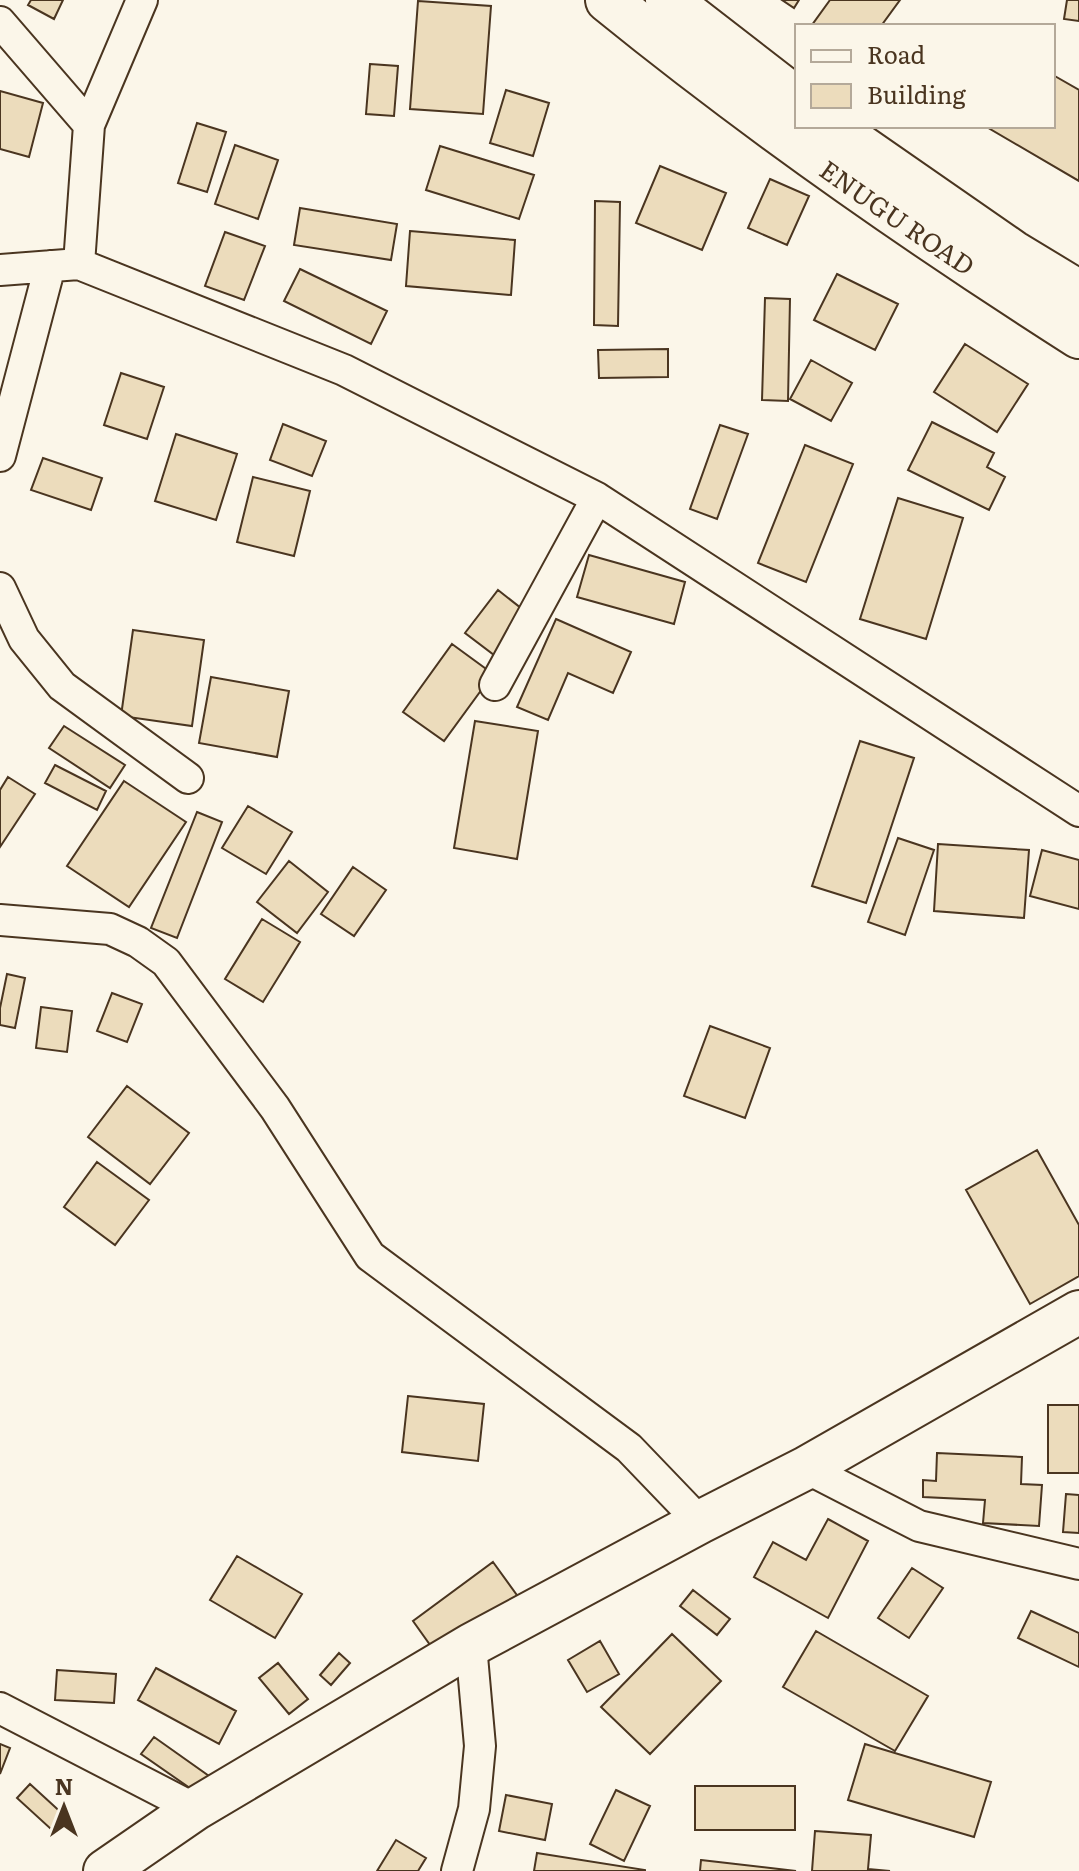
<svg xmlns="http://www.w3.org/2000/svg" width="1079" height="1871" font-family="Literata,serif">
  <style>
    .building { fill: #ecdcbc; stroke: #4a3520; stroke-width: 2 }
    .lines { fill: none; stroke-linecap: round; stroke-linejoin: round }
    .street-casing { stroke: #4a3520; stroke-width: 34 }
    .secondary-casing { stroke: #4a3520; stroke-width: 46 }
    .primary-casing { stroke: #4a3520; stroke-width: 48 }
    .street { stroke: #fbf6e9; stroke-width: 30 }
    .secondary { stroke: #fbf6e9; stroke-width: 42 }
    .primary { stroke: #fbf6e9; stroke-width: 44 }
    .labels { text-anchor: middle; dominant-baseline: central; stroke-width: 6; stroke-linejoin: round; paint-order: stroke }
    .street-label { font-size: 26px; fill: #4a3520; stroke: #fbf6e9 }
  </style>
  <rect width="100%" height="100%" fill="#fbf6e9"/>
  <path class="building" d="M31 0H63L54 19 28 5Z
    M782 0H799L794 8Z
    M830 0H900L881 26H814L812 25Z
    M1067 0H1079V21L1064 19Z
    M418 1 491 6 483 114 410 109Z
    M370 64 398 66 394 116 366 114Z
    M1053 75 1079 90V181L985 126H1053Z
    M506 90 549 103 533 156 490 143Z
    M0 91 43 103 29 157 0 149Z
    M197 123 226 132 207 192 178 183Z
    M235 145 278 160 258 219 215 204Z
    M440 146 534 175 519 219 426 190Z
    M660 166 726 193 702 250 636 223Z
    M770 179 809 196 787 245 748 228Z
    M595 201 620 202 618 326 594 325Z
    M300 208 397 224 391 260 294 245Z
    M410 231 515 240 511 295 406 286Z
    M225 232 265 246 244 300 205 286Z
    M300 269 387 311 371 344 284 301Z
    M837 274 898 304 875 350 814 320Z
    M765 298 790 299 788 401 762 400Z
    M965 344 1028 384 997 432 934 392Z
    M668 349V377L599 378 598 350Z
    M811 360 852 383 831 421 790 399Z
    M121 373 164 387 147 439 104 425Z
    M932 422 994 453 987 467 1005 477 989 510 908 470Z
    M283 424 326 441 312 476 270 460Z
    M720 425 748 434 717 519 690 509Z
    M176 434 237 454 216 520 155 501Z
    M805 445 853 464 806 582 758 563Z
    M43 458 102 478 91 510 31 490Z
    M253 477 310 491 294 556 237 542Z
    M898 498 963 518 926 639 860 619Z
    M589 555 685 582 674 624 577 597Z
    M498 590 531 616 498 658 465 633Z
    M556 619 631 652 613 693 568 673 548 720 517 707Z
    M133 630 204 640 192 726 121 716Z
    M452 644 493 674 444 741 403 712Z
    M211 677 289 691 277 757 199 743Z
    M475 721 538 731 517 859 454 848Z
    M64 726 125 765 110 788 49 748Z
    M860 741 914 758 866 903 812 886Z
    M55 765 106 791 97 810 45 783Z
    M8 777 35 794 0 847V790Z
    M124 781 186 822 129 907 67 866Z
    M248 806 292 832 266 874 222 848Z
    M197 812 222 822 177 938 151 928Z
    M898 838 934 850 905 935 868 922Z
    M938 844 1029 850 1024 918 934 911Z
    M1042 850 1079 860V909L1030 896Z
    M289 861 328 892 297 933 257 902Z
    M353 867 386 890 354 936 321 914Z
    M262 919 300 942 263 1002 225 979Z
    M7 974 25 978 15 1028 0 1025V1008Z
    M112 993 142 1004 127 1042 97 1031Z
    M41 1007 72 1011 67 1052 36 1048Z
    M710 1026 770 1048 745 1118 684 1096Z
    M127 1086 189 1133 150 1184 88 1137Z
    M1037 1150 1079 1225V1276L1030 1304 966 1190Z
    M97 1162 149 1200 115 1245 64 1207Z
    M408 1396 484 1404 478 1461 402 1452Z
    M1048 1405H1079V1473H1048Z
    M937 1453 1022 1457 1021 1484 1042 1485 1039 1526 983 1523 985 1500 923 1497V1480L936 1481Z
    M1066 1494 1079 1495V1533L1063 1532Z
    M828 1519 868 1541 828 1618 754 1577 773 1542 806 1560Z
    M237 1556 302 1594 275 1638 210 1600Z
    M493 1562 519 1598 438 1656 413 1621Z
    M912 1568 943 1588 909 1638 878 1618Z
    M693 1590 730 1619 717 1635 680 1606Z
    M1031 1611 1079 1633V1667L1018 1638Z
    M816 1631 928 1696 895 1751 783 1687Z
    M672 1634 721 1681 650 1754 601 1707Z
    M600 1641 619 1674 587 1692 568 1660Z
    M339 1653 350 1663 331 1685 320 1675Z
    M278 1663 308 1699 289 1714 259 1678Z
    M156 1668 236 1711 219 1744 138 1700Z
    M57 1670 116 1674 114 1703 55 1700Z
    M154 1737 209 1776 197 1793 141 1754Z
    M0 1744 10 1748 0 1774Z
    M865 1744 991 1782 974 1837 848 1800Z
    M30 1784 66 1817 52 1830 17 1798Z
    M695 1786H795V1830H695Z
    M616 1790 650 1806 624 1861 590 1844Z
    M506 1795 552 1804 545 1840 499 1831Z
    M815 1831 871 1835 868 1869 890 1871H812Z
    M396 1840 426 1858 418 1871H377Z
    M537 1853 645 1870V1871H534Z
    M701 1860 796 1871H700Z"/>
  <g class="lines">
    <defs>
      <path id="street" d="M0 22 89 125
        M79 264 89 125 142 0
        M0 270 79 264 344 370 597 498 1079 811
        M0 456 50 266
        M0 588 24 639 62 686 188 778
        M495 685 597 498
        M0 920 110 929 138 942 166 962 275 1108 370 1256 629 1448 700 1522
        M806 1468 919 1526 1079 1564
        M0 1708 195 1809
        M457 1871 474 1809 480 1746 471 1645"/>
      <path id="secondary" d="M105 1871 195 1809 471 1645 700 1522 806 1468 1079 1312"/>
      <g id="primary">
        <path id="s1" d="M608 0C758 122 916 232 1079 336"/>
        <path d="M668 0 797 100"/>
        <path d="M830 126 1013 253 1079 293"/>
      </g>
    </defs>
    <use href="#street" class="street-casing"/>
    <use href="#secondary" class="secondary-casing"/>
    <use href="#primary" class="primary-casing"/>
    <use href="#street" class="street"/>
    <use href="#secondary" class="secondary"/>
    <use href="#primary" class="primary"/>
  </g>
  <g class="labels">
    <g class="street-label">
      <text stroke="none"><textPath href="#s1" startOffset="362">ENUGU ROAD</textPath></text>
    </g>
  </g>
  <rect x="795" y="24" width="260" height="104" fill="#fbf6e9" stroke="#b4a999" stroke-width="2"/>
  <rect x="811" y="50" width="40" height="12" fill="#fbf6e9" stroke="#b4a999" stroke-width="2"/>
  <text x="867" y="64" font-size="24" fill="#4a3520">Road</text>
  <rect x="811" y="84" width="40" height="24" fill="#ecdcbc" stroke="#b4a999" stroke-width="2"/>
  <text x="867" y="104" font-size="24" fill="#4a3520">Building</text>
  <g transform="translate(64 1807)" stroke="#fbf6e9" stroke-width="6" paint-order="stroke">
  <path d="M0-6L14 30L0 20L-14 30Z" fill="#4a3520"/>
  <text y="-12" font-size="22" font-weight="bold" text-anchor="middle" fill="#4a3520">N</text>
  </g>
</svg>
